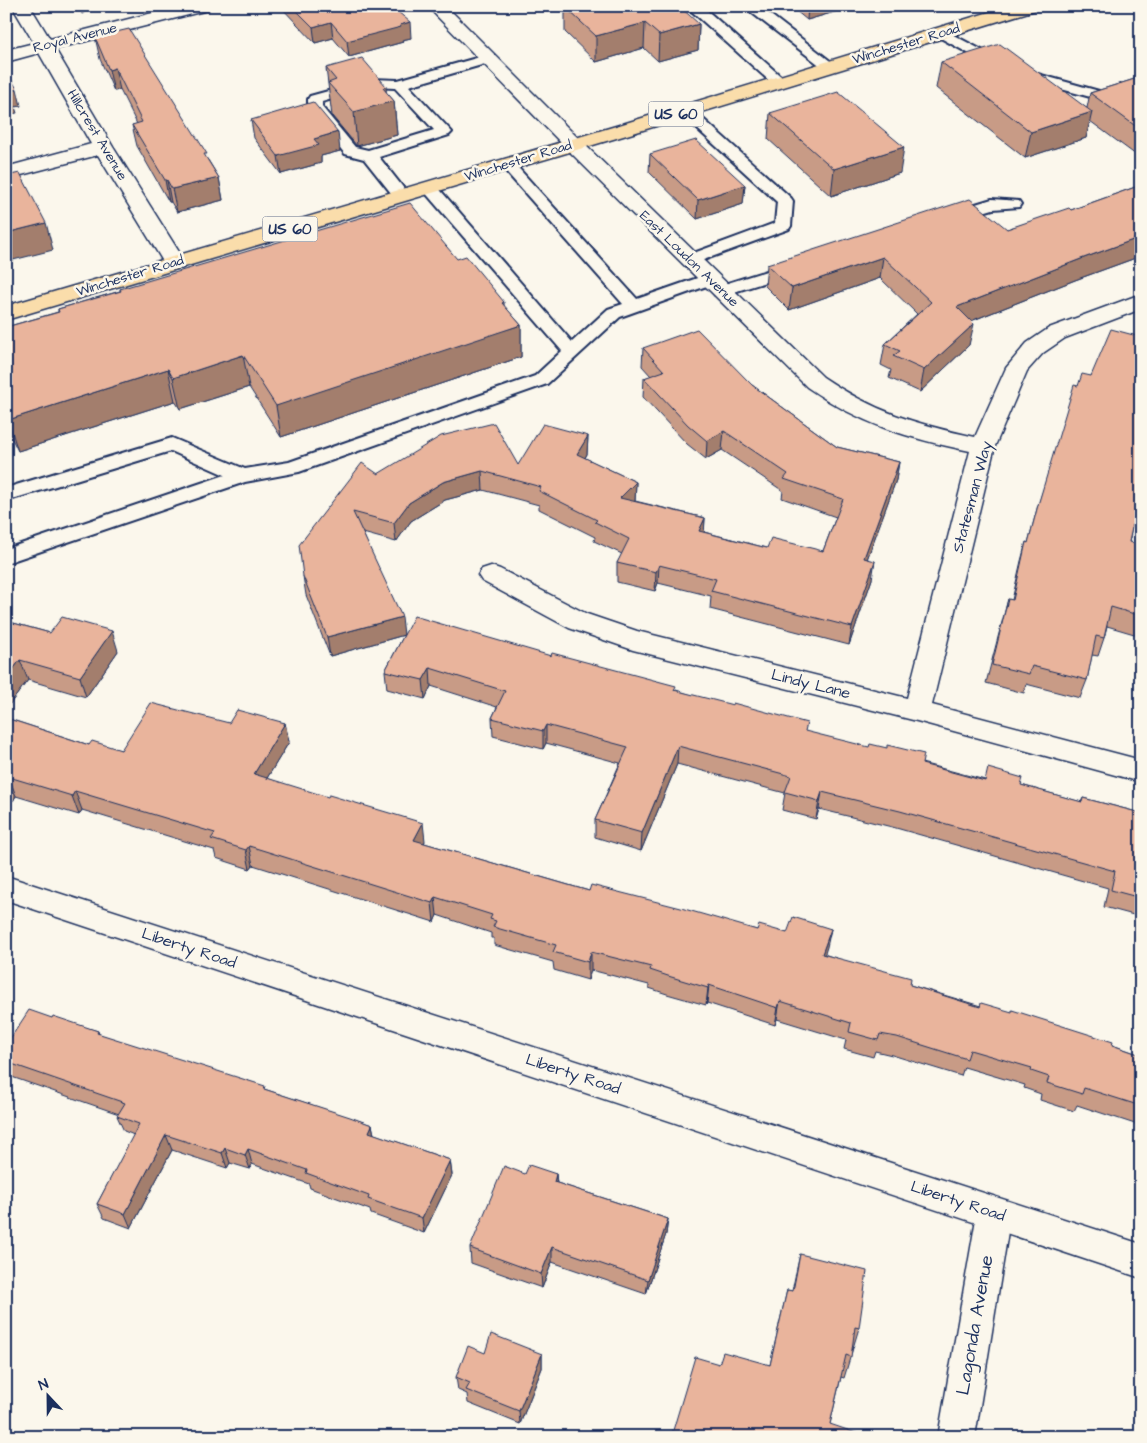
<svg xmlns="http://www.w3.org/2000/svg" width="1147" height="1443" font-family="'Architects Daughter',sans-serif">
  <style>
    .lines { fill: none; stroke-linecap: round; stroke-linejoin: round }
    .lane-casing { stroke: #1b2f5e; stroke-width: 4 }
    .street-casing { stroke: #1b2f5e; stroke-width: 3 }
    .secondary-casing { stroke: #1b2f5e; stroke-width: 3 }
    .primary-casing { stroke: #1b2f5e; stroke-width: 3 }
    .lane { fill: #fbf7ec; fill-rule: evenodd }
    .street { fill: #fbf7ec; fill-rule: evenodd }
    .secondary { fill: #fbf7ec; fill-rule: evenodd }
    .primary { fill: #faddab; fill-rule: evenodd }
    .wall { fill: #c89b86; stroke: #1b2f5e }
    .shaded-wall { fill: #a37e6d; stroke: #1b2f5e }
    .building { fill: #e9b49c; stroke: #1b2f5e }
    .labels { text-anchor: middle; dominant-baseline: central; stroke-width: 5; stroke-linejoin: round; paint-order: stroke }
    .far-street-label { font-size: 14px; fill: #1b2f5e; stroke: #fbf7ec }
    .shield { fill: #fbf7ec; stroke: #5e6b89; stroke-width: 1 }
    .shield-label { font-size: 15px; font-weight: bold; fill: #1b2f5e }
    .street-label { font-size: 16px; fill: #1b2f5e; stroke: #fbf7ec }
    .near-street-label { font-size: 19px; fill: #1b2f5e; stroke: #fbf7ec }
  </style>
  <rect width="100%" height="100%" fill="#fbf7ec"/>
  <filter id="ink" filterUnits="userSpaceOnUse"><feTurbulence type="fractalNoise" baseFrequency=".02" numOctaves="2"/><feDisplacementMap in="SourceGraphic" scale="10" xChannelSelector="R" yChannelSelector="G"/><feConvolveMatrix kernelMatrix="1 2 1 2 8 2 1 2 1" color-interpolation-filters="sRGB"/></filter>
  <g filter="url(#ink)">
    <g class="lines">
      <defs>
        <path id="lane" d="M686 6H702L784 79 786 82 784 85H774Z
          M743 6H759L838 67 836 70H826Z
          M942 29 1016 68 1099 91 1101 94 1099 97 1094 98 1006 74 937 36 935 33 937 30Z
          M487 55 492 56 494 59 492 62 409 86 452 132 449 135 379 157 409 195 407 198H395L364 159 345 154 308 108V99L310 96 372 79 398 80ZM373 87 395 88 434 130 368 150 355 147 322 107V102Z
          M686 107 691 108 791 198 793 201 791 226 789 229 695 263H683L681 260 683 257 775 223 777 202 681 114 679 111 681 108Z
          M507 159 512 161 637 299 709 274 715 275 717 279 715 283 620 317 547 384 299 472 245 482 6 563V549L225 475 171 451 6 501V488L172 438 245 469 289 462 535 376 562 351 423 190 421 187 423 184H435L572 342 608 309 623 304 502 167 499 164 502 161Z
          M992 199 1019 201 1021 204 1019 207 993 209 952 221 946 219 944 216 946 213Z
          M792 263 798 264 800 268 798 272 721 296 715 295 713 291 715 287Z"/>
        <path id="street" d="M12 6H30L50 39 180 6H211L208 10 55 49 113 147 186 263 183 268 175 269 167 268 98 155 6 179V167L91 144 39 53 6 62V50L34 43Z
          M573 138 580 140 823 377C874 412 916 424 975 437L1006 368 1027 343 1049 328 1141 294V309L1065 338 1043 353 1027 371 995 446 932 705 1141 760V782L917 721 633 650 569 628 482 581 478 575 482 569 491 566 500 569 587 614 637 631 907 698 970 451C907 438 860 424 807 387L566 148 563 144 566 140Z
          M994 1197 1006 1202 1011 1213 975 1437H938L977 1213 982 1202Z"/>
        <path id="secondary" d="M427 6H446L580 140 583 144 580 148 573 150 566 148Z
          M6 876 1141 1244V1278L6 900Z"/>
        <path id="primary" d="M1009 6H1038L1035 10 630 134 6 320V306L616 126Z"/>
      </defs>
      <use href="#lane" class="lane-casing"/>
      <use href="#street" class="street-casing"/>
      <use href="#secondary" class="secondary-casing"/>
      <use href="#primary" class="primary-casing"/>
      <use href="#lane" class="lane"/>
      <use href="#street" class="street"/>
      <use href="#secondary" class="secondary"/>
      <use href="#primary" class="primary"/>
    </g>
    <path class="wall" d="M78 6H92L82 14Z
      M280 6H391L411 38 402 40 403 42 349 57 333 38 315 43Z
      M790 6H855L807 20Z
      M565 7 699 24 698 50 658 61 644 48 596 62 565 32Z
      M95 37 208 160 219 178 223 200 177 212 171 202H169L137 146 132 125 137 124 120 90 114 91 100 59Z
      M941 62 1087 108 1090 93 1141 77V153L1136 155 1090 121 1086 138 1025 158 936 88Z
      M326 68 386 92 394 101 397 135 357 146 332 116Z
      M770 113 900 173 831 196 768 139Z
      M251 120 340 151 321 156V163L281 174 254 138Z
      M650 154 745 185 743 204 697 219 649 172Z
      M1141 185V256L1075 280 971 321 969 345 920 392 889 378 891 370 881 365 885 344 917 314 880 278 789 310 765 286 767 265 1007 229 1071 210Z
      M457 259 504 306 521 325V357L281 437 249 387 180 409 175 401 18 451 6 427V327L58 312V309L120 291V289Z
      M1141 337V504L1140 506 1137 505 1129 542 1141 545V636L1107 626 1104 638 1098 656 1092 655 1087 680 1080 698 1026 684 1024 693 986 683 1008 599 1012 600 1021 561 1026 542 1028 543 1038 505 1078 386Z
      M643 348 752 385 837 447 899 462 896 480 867 559 872 579 849 645 710 609 711 596 658 583 655 591 617 582V563L622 554 594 541 595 537 539 509V505L483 490 445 500 411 521 396 542 363 533 404 635 551 656 676 690 806 732 985 780 1021 785 1081 802 1083 798 1141 813V917L1104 907 1108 888 896 828 819 809 816 819 782 810 785 793 677 764 641 851 595 837V820L620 763 546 743 543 749 493 736 492 718 497 707 431 686 425 699 387 689 385 671 404 635 330 656 306 595 303 576 378 474 518 465 588 436 587 454 585 458 636 482 635 501 705 518 704 532 767 548 823 551 836 517 782 498 783 491 722 450 706 459 687 444 643 397 644 378 651 376 642 366Z
      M6 621 50 633 118 651 86 697 28 680 6 709Z
      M6 718 89 745 121 750 229 723H285L289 742 267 778 425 841 424 843 589 891 757 930 787 933 831 929 824 954 910 985 1112 1045 1141 1055V1126L1077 1105 1074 1111 1040 1100 1041 1094 1024 1088 1025 1085 964 1067 961 1076 892 1055 875 1051 873 1057 844 1049 846 1040 777 1019 775 1025 707 1003 706 1005 667 994 649 988V985L591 970 588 980 554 970 553 962 494 945V938H491V933L437 915 434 922 253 865 250 869 216 858 214 850 82 810 79 815 16 796 13 801 6 798Z
      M52 1018 98 1031 99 1034 372 1125 374 1134 450 1160 452 1175 424 1233 371 1214 370 1210 310 1188 309 1184 252 1164 250 1169 230 1163 227 1168 172 1150 131 1228 104 1218 97 1204 134 1135 124 1131 117 1116 119 1114 6 1075V1045Z
      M525 1174H556L557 1183 668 1219 666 1234 646 1294 552 1262 542 1288 471 1263 470 1248Z
      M800 1254 859 1328 844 1378 841 1377 830 1424 671 1437 719 1364 770 1365 787 1290 792 1291Z
      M485 1353 542 1354V1368L520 1424 468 1403 467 1394 458 1390 456 1377Z"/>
    <path class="shaded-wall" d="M80 6H92L82 14Z
      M808 6H855L807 20Z
      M331 22 333 38 315 43 313 27Z
      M410 22 411 38 402 40 403 42 349 57 347 41Z
      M645 23 644 48 596 62V36Z
      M699 24 698 50 658 61 659 35Z
      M115 68 120 90 114 91 109 70Z
      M386 86 387 103 394 101 397 135 357 146 354 112Z
      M17 89 21 106 15 107 17 113 6 115V97L9 91Z
      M1092 112 1086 138 1025 158 1031 132Z
      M338 132 340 151 321 156V163L281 174 278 156 314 139Z
      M1141 137V153L1136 155Z
      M904 147 900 173 831 196 834 169Z
      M219 178 223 200 177 212 172 189Z
      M165 180H167L171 202H169Z
      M745 185 743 204 697 219 698 200Z
      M46 223 53 250 9 261 6 252V233Z
      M1141 237V256L1075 280 953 328 957 307 1081 259Z
      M883 257 880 278 789 310 792 288Z
      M504 302 505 330 521 325V357L281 437 276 406Z
      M974 324 969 345 920 392 924 370Z
      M243 355 249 387 180 409 173 378Z
      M168 369 175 401 18 451 8 420Z
      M724 431 722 450 706 459 707 441Z
      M588 436 587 454 577 472V454Z
      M899 462 896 480 861 576 864 558Z
      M482 471 483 490 445 500 411 521 396 542 394 523 409 503 443 482Z
      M636 482 635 501 619 516 620 498Z
      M705 518 704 537 699 531Z
      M875 561 872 579 849 645 852 627Z
      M659 565 658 583 655 591 656 572Z
      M402 617 404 635 330 656 327 637Z
      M112 631 118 651 86 697 80 677Z
      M20 660 28 680 6 709V679Z
      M430 668 431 686 425 699 423 680Z
      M285 723 289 742 258 793 254 774Z
      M546 725V743L543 749V731Z
      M678 746 677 764 641 851 642 833Z
      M9 777 16 796 13 801 6 784V781Z
      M75 791 82 810 79 815 72 796Z
      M822 792 819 809 816 819 819 801Z
      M423 823 425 841 416 859 414 840Z
      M249 846 253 865 250 869 246 850Z
      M435 897 437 915 434 922 432 903Z
      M831 929 827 947 819 972 822 954Z
      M591 952V970L588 980V962Z
      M709 985 707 1003 706 1005 708 988Z
      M780 1001 777 1019 775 1025 778 1008Z
      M372 1125 375 1140 369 1132Z
      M166 1135 172 1150 131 1228 125 1214Z
      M225 1148 230 1163 227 1168 222 1153Z
      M248 1149 252 1164 250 1169 245 1155Z
      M450 1160 452 1175 424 1233 422 1218Z
      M556 1174 557 1189 554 1182Z
      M668 1219 666 1234 646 1294 648 1280Z
      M552 1247V1262L542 1288 541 1274Z
      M542 1354V1368L520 1424 519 1411Z"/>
    <path class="building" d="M292 6H391L410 22 400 25 401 27 347 41 331 22 313 27Z
      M566 6H679L699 24 659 35 645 23 596 36 565 7Z
      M129 29 207 154H204L219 178 172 189 167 180H165L132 125 142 122 115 68 109 70 95 37Z
      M1000 44 1092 112 1031 132 941 62Z
      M362 58 386 86 383 88 394 101 354 112 328 83 336 80 326 68Z
      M6 70 17 89 9 91 12 96 6 97Z
      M1141 77V130L1090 93Z
      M838 92 904 147 834 169 770 113Z
      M313 102 338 132 314 139 319 145 278 156 251 120Z
      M696 140 745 185 698 200 650 154Z
      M20 173 46 223 6 233V176Z
      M1141 185V237L1081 259 957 307 974 324 924 370 893 356 900 351 885 344 931 302 883 257 792 288 767 265 970 199 1007 229 1069 208 1071 210Z
      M410 203 457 259 466 256 504 302 502 303 521 325 276 406 243 355 173 378 168 369 8 420 6 416V327L59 312 58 309 121 291 120 289Z
      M697 329 752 385 837 447 899 462 864 558 875 561 852 627 711 591 716 579 659 565 656 572 617 563 629 539 595 522 597 520 539 491 541 487 482 471 443 482 409 503 394 523 353 512 402 617 327 637 303 576 299 545 362 463 378 474 441 436 494 423 518 465 543 424 588 436 577 454 636 482 620 498 705 518 699 531 767 548 771 538 823 551 843 499 784 479 788 474 724 431 707 441 688 425 644 378 664 371 643 348Z
      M1111 329 1141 337V486L1129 542 1141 545V616L1111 607 1104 638 1096 636 1087 680 1032 666 1029 674 992 665 1008 599 1013 600 1026 542 1028 543 1038 505 1074 385 1078 386 1082 374 1091 376Z
      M414 616 551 656 552 653 676 686 674 690 733 705V703L807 723 805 731 869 747 870 744 887 748V745L924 754 922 764 985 781 988 768 1023 778 1021 785 1082 802 1083 798 1141 813V898L1111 890 1115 871 900 811 822 792 819 801 785 792 791 776 678 746 642 833 595 820 628 747 546 725 543 731 492 718 505 691 430 668 423 680 385 671Z
      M62 617 112 631 80 677 20 660 6 679V621L50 633Z
      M151 703 229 723 237 710 285 723 254 774 328 797 329 795 423 823 414 840 589 891 591 885 681 908 757 930 759 925 787 933 793 917 831 929 822 954 911 978 910 985 980 1007 981 1003 1012 1012V1010L1113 1042 1112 1045 1141 1055V1106L1084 1088 1082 1094 1047 1083 1049 1077 1031 1071 1032 1068 970 1050 967 1059 897 1037 880 1034 878 1040 849 1032 851 1023 780 1001 778 1008 709 985 708 988 668 976 650 970 651 967 591 952 588 962 553 952 556 945 493 927 496 921 490 919 492 915 435 897 432 903 249 846 246 850 211 839 215 833 75 791 72 796 9 777 6 781V718L89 745 92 741 121 750Z
      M29 1010 52 1018 53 1016 98 1031 97 1033 265 1086 264 1089 350 1117 372 1125 369 1132 450 1160 422 1218 368 1199 369 1196 306 1173 307 1170 248 1149 245 1155 225 1148 222 1153 166 1135 125 1214 97 1204 139 1124 117 1116 125 1103 6 1062V1045Z
      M529 1165 556 1174 554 1182 668 1219 648 1280 552 1247 541 1274 470 1248 504 1166 525 1174Z
      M800 1254 867 1271 859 1328 855 1327 851 1357 846 1355 830 1424 862 1435V1437H671L695 1357 719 1364 723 1352 770 1365 787 1290 793 1291Z
      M491 1334 542 1354 519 1411 466 1390 470 1383 456 1377 468 1346 485 1353Z"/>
  </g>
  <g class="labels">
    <g class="far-street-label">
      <text transform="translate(75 38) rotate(-14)">Royal Avenue</text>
      <text transform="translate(906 44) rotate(-17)">Winchester Road</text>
      <text transform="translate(97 135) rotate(59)">Hillcrest Avenue</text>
      <text transform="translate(518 161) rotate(-17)">Winchester Road</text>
      <text transform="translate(689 259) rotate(44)">East Loudon Avenue</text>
      <text transform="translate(130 276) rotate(-17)">Winchester Road</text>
    </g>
    <g class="shield">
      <rect x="648.5" y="101.5" width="55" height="25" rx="4"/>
      <rect x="262.5" y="216.5" width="55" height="25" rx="4"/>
    </g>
    <g class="shield-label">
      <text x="676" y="114">US 60</text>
      <text x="290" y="229">US 60</text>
    </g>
    <g class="street-label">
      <text transform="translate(972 497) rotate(-75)">Statesman Way</text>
      <text transform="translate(811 684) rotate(14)">Lindy Lane</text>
      <text transform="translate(189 948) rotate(18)">Liberty Road</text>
      <text transform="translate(573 1074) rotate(18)">Liberty Road</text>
      <text transform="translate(958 1201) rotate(18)">Liberty Road</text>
    </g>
    <g class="near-street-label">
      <text transform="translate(975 1325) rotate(-80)">Lagonda Avenue</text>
    </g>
  </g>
  <rect width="1147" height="1443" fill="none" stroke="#fbf7ec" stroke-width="25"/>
  <rect x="12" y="12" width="1122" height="1418" fill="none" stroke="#1b2f5e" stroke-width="2" filter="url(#ink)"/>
  <g transform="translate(48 1396) rotate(338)" stroke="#fbf7ec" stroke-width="4" paint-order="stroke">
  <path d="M0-4L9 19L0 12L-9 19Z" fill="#1b2f5e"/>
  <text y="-8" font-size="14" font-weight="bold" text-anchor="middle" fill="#1b2f5e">N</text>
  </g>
</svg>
